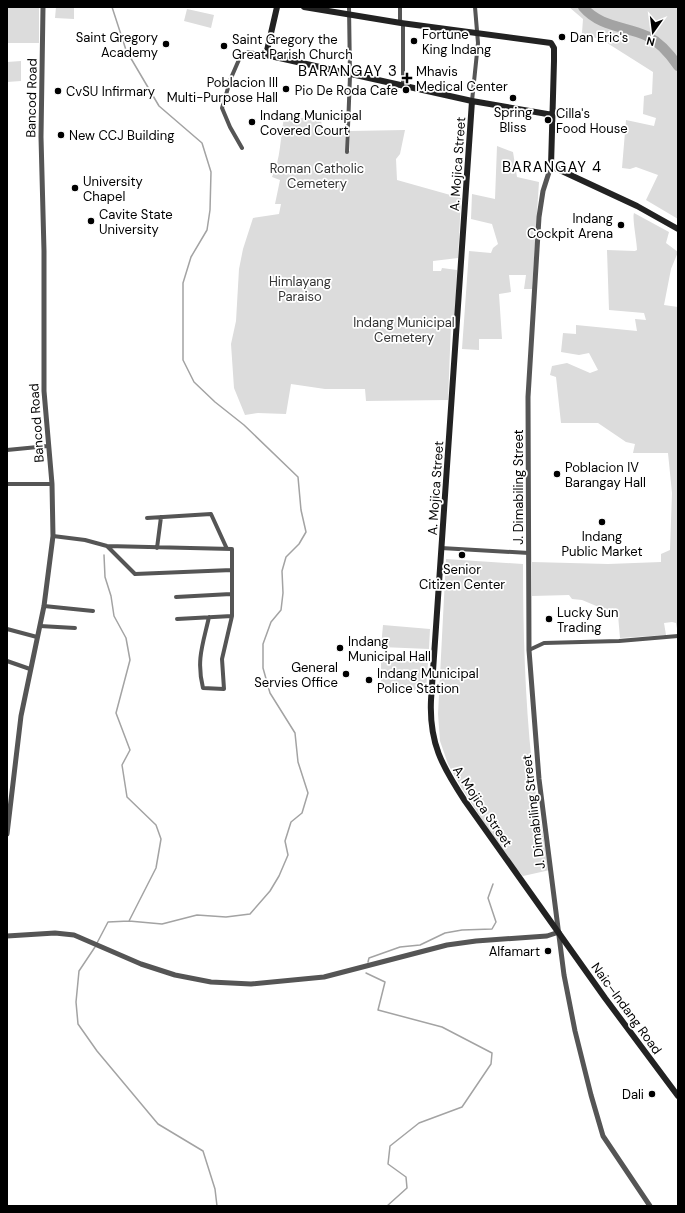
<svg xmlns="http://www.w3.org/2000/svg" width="685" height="1213" viewBox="0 0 685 1213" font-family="'DM Sans',sans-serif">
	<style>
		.green { fill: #dcdcdc }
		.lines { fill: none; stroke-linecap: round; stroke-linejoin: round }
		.stream { stroke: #a3a3a3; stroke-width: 1.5 }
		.river { stroke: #a3a3a3; stroke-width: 10 }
		.minor { stroke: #555; stroke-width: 4 }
		.tertiary { stroke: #555; stroke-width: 5 }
		.secondary { stroke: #222; stroke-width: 6 }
		.poi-dot { fill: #000; stroke: #fff; stroke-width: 1.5 }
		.labels { text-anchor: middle; stroke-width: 3.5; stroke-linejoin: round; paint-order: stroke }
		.poi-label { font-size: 13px; fill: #000; stroke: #fff; text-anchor: start }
		.street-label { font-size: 13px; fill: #000; stroke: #fff }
		.park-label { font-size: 13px; fill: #333; stroke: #fff }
		.quarter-label { font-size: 15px; letter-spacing: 1px; fill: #000; stroke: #fff }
	</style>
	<rect width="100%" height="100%" fill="#fff"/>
	<path class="green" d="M7,7H39V43H7Z
		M56,7H74V19L55,18Z
		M569,7H678V219L646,200L658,175L636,167L630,169L622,168L626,120L654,126L656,118L643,114L644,96L652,94L653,72L604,41L582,33L583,19Z
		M187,9L214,15L211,28L184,21Z
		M21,61V81L7,82V62Z
		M284,118H321L322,129H345V152L350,151V131L405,130L400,154L396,159L397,180L461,198L458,258L433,261V271H441L442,268L457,270L455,324L451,325L448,400L366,401L365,389H325L291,384L286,414L258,413L245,415L234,388L231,344L236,321L239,269L243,249L253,218L279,214L281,204H275L280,180L272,177C281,159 280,138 284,118Z
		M497,146L513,152L517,177L539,182L532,289H524L526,275H509L511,292L499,294L502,339H479V350L462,349L469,251L491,253L493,248L498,244L492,224L471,219L472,194L495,199Z
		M634,213L669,232L666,243L678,252L671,269L664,305L678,307V634L676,623L672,622L664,623L666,635L620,638L618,615L582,600L572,599L569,595L532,596V562L608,564L661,562V554L670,550L672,493L668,453H633L635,444L626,442L598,423H561L556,377L550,375L552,366L567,363L590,373L598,370L589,353L579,355L561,352L563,333L576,334V325L637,331L635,319L646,320L644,313L609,310L607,250L635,251L637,250C637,242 632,218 634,213Z
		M446,559L523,564C523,631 525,698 532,765C536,800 543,835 550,870L523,876L508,860L461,787L448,764L440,741L438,714Z
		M383,625L430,629L429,649L381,647Z
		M381,659L428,663L426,691L381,688Z"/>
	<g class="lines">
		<path class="stream" d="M104,555L105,577L111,596L114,616L126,638L130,660L116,713L130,750L122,765L127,797L156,825L161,839L156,868L129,921
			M97,943L108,922L129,921L162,924L197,915L226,917L250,914L270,891L279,876L288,855L285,841L291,822L302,813L308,793L298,762L295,733L270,693L263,668V644L271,622L281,610L283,593L282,571L286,557L299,544L306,532L301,510L298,477L244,425L215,402L194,382L183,360V283L191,257L207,230L210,210L211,172L202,143L159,106L126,50L112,7
			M95,947L79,971L76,1002L78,1024L97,1051L158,1124L203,1151L215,1189L217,1206
			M368,962L369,958L400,947L420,945L445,933L462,930L492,929L496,922L488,898L493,884
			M366,973L385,982L378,1010L442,1027L492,1053L491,1064L462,1107L419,1123L390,1146L388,1164L406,1177L407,1188L387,1206"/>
		<path class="river" d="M583,7C600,27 624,26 647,36C659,42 670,54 678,66"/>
		<path class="minor" d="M400,7V20L403,25V84
			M472,101L478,43L475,7
			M242,148L230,127L222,108L231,78L241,55L248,52L266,55
			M347,152L350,76L349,7
			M7,450L48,446
			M7,484H52
			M147,518L211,514L227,549
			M53,536L85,540L107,546L232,549V616L222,659L224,689L203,688C196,660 203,644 209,617
			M107,546L135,574L232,570
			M157,548L161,517
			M441,548L529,553
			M176,597L231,594
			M44,606L93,611
			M177,619L232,616
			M40,626L75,628
			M7,629L37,637
			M529,650L544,643L619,641L678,636
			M7,661L30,669"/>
		<path class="tertiary" d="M551,166L543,191L539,217L528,397L529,650L539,779L564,975L575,1031L591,1095L603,1136L650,1206
			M7,834L21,716L44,606L53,536L52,484L44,391V251L41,137L43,7
			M7,936L55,933L74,935L141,964L175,975L211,982L251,984L324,977L447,945L476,941L547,936L559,932"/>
		<path class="secondary" d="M277,7L266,55L472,101L553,115
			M304,7L401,23L551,43L554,48V61L551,166L637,206L678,229
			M472,101L431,700C429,743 442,766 465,801L605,998L678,1096"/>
	</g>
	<g class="poi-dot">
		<circle cx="562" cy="37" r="4"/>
		<circle cx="414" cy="41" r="4"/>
		<circle cx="166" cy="44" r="4"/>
		<circle cx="224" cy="46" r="4"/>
		<path d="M405 72h4v4h4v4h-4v4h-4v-4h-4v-4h4z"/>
		<circle cx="286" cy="89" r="4"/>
		<circle cx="406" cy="90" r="4"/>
		<circle cx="58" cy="91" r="4"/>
		<circle cx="513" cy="98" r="4"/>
		<circle cx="548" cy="120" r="4"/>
		<circle cx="252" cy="122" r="4"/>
		<circle cx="61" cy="135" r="4"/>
		<circle cx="75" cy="188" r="4"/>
		<circle cx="91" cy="221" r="4"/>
		<circle cx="621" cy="225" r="4"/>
		<circle cx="557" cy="474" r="4"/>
		<circle cx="602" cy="522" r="4"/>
		<circle cx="462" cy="555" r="4"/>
		<circle cx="549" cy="619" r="4"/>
		<circle cx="340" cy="648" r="4"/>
		<circle cx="346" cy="674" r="4"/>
		<circle cx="369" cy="680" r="4"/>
		<circle cx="548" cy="951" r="4"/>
		<circle cx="652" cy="1094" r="4"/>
	</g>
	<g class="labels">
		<g class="poi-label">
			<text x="422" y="39">Fortune<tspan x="422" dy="15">King Indang</tspan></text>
			<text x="158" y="42" text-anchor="end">Saint Gregory<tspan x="158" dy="15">Academy</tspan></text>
			<text x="570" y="42">Dan Eric's</text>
			<text x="232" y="44">Saint Gregory the<tspan x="232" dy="15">Great Parish Church</tspan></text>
			<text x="416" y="76">Mhavis<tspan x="416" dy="15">Medical Center</tspan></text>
			<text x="278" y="87" text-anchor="end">Poblacion III<tspan x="278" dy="15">Multi-Purpose Hall</tspan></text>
			<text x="398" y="95" text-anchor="end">Pio De Roda Cafe</text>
			<text x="66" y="96">CvSU Infirmary</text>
			<text x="513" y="117" text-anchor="middle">Spring<tspan x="513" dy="15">Bliss</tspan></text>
			<text x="556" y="118">Cilla's<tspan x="556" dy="15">Food House</tspan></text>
			<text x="260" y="120">Indang Municipal<tspan x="260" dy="15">Covered Court</tspan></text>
			<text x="69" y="140">New CCJ Building</text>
			<text x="83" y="186">University<tspan x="83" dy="15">Chapel</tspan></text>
			<text x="99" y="219">Cavite State<tspan x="99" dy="15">University</tspan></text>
			<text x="613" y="223" text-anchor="end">Indang<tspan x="613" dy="15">Cockpit Arena</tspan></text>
			<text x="565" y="472">Poblacion IV<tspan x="565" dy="15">Barangay Hall</tspan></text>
			<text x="602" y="541" text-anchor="middle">Indang<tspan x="602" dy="15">Public Market</tspan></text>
			<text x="462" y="574" text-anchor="middle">Senior<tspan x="462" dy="15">Citizen Center</tspan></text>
			<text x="557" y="617">Lucky Sun<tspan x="557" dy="15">Trading</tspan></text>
			<text x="348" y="646">Indang<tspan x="348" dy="15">Municipal Hall</tspan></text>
			<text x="338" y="672" text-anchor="end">General<tspan x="338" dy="15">Servies Office</tspan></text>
			<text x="377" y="678">Indang Municipal<tspan x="377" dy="15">Police Station</tspan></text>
			<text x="540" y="956" text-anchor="end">Alfamart</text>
			<text x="644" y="1099" text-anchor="end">Dali</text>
		</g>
		<g class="street-label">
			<text transform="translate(31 98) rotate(-89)" y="5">Bancod Road</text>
			<text transform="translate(457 164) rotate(-86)" y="5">A. Mojica Street</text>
			<text transform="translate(36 423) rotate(-94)" y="5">Bancod Road</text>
			<text transform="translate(518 487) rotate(-90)" y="5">J. Dimabiling Street</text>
			<text transform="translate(435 488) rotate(-86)" y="5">A. Mojica Street</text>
			<text transform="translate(483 806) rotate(56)" y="5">A. Mojica Street</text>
			<text transform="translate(533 812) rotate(-97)" y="5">J. Dimabiling Street</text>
			<text transform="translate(627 1008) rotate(54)" y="5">Naic–Indang Road</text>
		</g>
		<g class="park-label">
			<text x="317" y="173">Roman Catholic<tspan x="317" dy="15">Cemetery</tspan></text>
			<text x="300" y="286">Himlayang<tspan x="300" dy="15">Paraiso</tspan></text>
			<text x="404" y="327">Indang Municipal<tspan x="404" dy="15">Cemetery</tspan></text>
		</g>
		<g class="quarter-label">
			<text x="348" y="76">BARANGAY 3</text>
			<text x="552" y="172">BARANGAY 4</text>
		</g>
	</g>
	<rect width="685" height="1213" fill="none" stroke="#000000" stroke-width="16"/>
	<g transform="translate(653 32) rotate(194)" stroke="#ffffff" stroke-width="3" paint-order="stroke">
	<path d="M0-3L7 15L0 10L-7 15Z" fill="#000000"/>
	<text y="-6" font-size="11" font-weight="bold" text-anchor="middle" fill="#000000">N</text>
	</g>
</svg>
